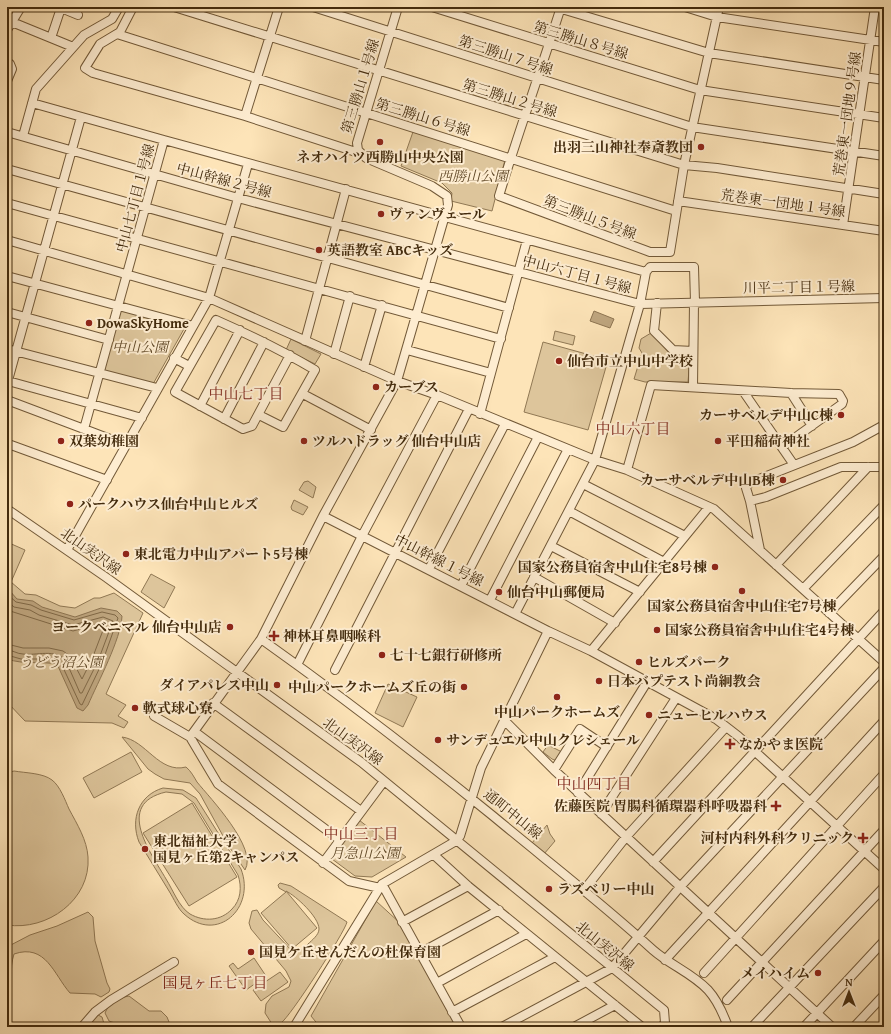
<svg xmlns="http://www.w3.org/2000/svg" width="891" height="1034" viewBox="0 0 891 1034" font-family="'Gentium Book Plus','Noto Serif JP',serif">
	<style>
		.green { fill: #ddc59b; stroke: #907854; fill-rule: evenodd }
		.water { fill: #bea57e; stroke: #8d7451 }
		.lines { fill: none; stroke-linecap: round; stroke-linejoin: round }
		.shore { stroke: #806846; stroke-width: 1 }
		.minor-casing { stroke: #725938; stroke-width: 10 }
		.minor { stroke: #feedd1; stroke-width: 8 }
		.poi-dot { fill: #8f2418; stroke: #feedd1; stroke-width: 1.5 }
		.labels { text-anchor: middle; stroke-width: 4; stroke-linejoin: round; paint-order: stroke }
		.street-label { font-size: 14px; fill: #432b0d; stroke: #feedd1 }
		.poi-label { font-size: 14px; font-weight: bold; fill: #432b0d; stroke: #feedd1; text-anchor: start }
		.park-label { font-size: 14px; font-style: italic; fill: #624a29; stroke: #feedd1 }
		.neighbourhood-label { font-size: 15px; fill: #7a1f14; stroke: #feedd1 }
	</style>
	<rect width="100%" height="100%" fill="#fde4b8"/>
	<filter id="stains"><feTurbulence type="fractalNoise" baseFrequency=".005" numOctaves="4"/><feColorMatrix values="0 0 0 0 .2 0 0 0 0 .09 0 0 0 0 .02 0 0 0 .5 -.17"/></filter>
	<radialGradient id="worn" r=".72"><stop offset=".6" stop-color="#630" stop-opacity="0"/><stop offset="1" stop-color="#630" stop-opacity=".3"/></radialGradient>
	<path class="green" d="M414,129L505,160L492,211L451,201L452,193L442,183L401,166Z
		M121,310L184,329L153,384L104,372L120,311Z
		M555,331L575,336L573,345L553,340Z
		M651,333L671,355H688L690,358L688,382H645L634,379L642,353L639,348L641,339Z
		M291,339L321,354L315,364L286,350Z
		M543,342L608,360L588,430L524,412Z
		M308,481L316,487L313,498L299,490L304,482Z
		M294,500L308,507L303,515L292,510L291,507Z
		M7,542L25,550L11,582L25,594L36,595L60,606L75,608L94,598H100L114,593L143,613L106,694L126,705L118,716L128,722L124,728L112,723L25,721L7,702Z
		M151,574L175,587L164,608L141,592Z
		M388,684L417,697L403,727L375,713Z
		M122,737C146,740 159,774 186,767C191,771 194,777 197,782C210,798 258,848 245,870L228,845L200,794L190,783L164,779L155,774L148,769Z
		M548,745L562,752L557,761L552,759L543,752Z
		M131,752L142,772L94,798L83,778Z
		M14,771C26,773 43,773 52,780C60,786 65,800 69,809C77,824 87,840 88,857C91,900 47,931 7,925V773Z
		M163,788L183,790L196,798L241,869C256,908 217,944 184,914C178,909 174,899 169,891C159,875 149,858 139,842C130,819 139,795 163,788ZM166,792L182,794L194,803L238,875C242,887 241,900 232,909C221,921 204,922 190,914C179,907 173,890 166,879C151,853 114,804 166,792Z
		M192,803L237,877L189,906L143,833Z
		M359,820L406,857L372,877L355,876L332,859Z
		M547,825L550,834L555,841L544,854L532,843Z
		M280,883L291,886L347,922C345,932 290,1017 281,1023C279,1024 276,1024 272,1024L265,1013L266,1004L272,996L289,987L291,981L286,971L251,929L249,923L252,911L257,910L263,920L293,952C300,953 303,949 308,944C312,940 319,935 319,929C319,917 296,896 286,891L317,928L292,949L261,913L286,892L279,888L278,885Z
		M376,901L400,923L456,1027H320L311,1016Z
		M88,912L93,917L95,941L107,983L110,989L109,992L101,997L95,994L70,993C54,975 46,943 14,954C9,969 13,986 10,1002H7V947L30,935L57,926Z
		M254,958L266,976L246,990L229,966L233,963L238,969Z
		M280,972L288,982L261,1001L253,990Z
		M129,996L149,1011H161L167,1017L171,1027H126L109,1021L105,1013C109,1003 118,998 129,996Z
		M98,1015L102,1017L105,1027H85Z"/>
	<path class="water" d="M594,311L614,319L610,328L590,321Z
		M9,590L17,599L33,601L42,607L75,617L101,608L117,611L122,616C121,639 98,682 88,705L83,711L77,708L57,664C39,661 25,665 7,659V591Z"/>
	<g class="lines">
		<path class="shore" d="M7,594L16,602L31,605L41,610L74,620L102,612L115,615L118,618L102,663L82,705L80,704L60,661L48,659H21L7,655
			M7,601L14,607L30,610L39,615L73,625L103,617L113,621L98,661L82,693H80L66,661C56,648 36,656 23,654C17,654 13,650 7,650
			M7,610L73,631L102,623L105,625L92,659L82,679L70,656L63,651L49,648H23L7,644"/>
		<defs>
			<path id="minor" d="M133,7L120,32L100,44L85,68L93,73L245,116L362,154
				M174,7L684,165L719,7
				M313,7L692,127L884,156
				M398,7L357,143L358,150L366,158L432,186L447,196L448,205L397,381L323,516L548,631L591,651L716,719L738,736L884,869
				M432,7L700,90L884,118
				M555,7L709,53L884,80
				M561,7C541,70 518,133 499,196L650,252H670L684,165L717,168L884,194
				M685,7L717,17L884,42
				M7,20L73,47
				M7,30L21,7
				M117,34L676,211
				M51,38L61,8L78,15
				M7,62L10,64L12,69L7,81
				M32,103L164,140
				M245,116L279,7
				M7,132L238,198L640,304L884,298
				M23,136L36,89L84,35L112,19L119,7
				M7,169L509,308
				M678,201L884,231
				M7,203L501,339
				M843,225L875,7
				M7,240L209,298L397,381L437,395L595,460L627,470L714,509L884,662
				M7,276L193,326
				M657,303L654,331L673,350L693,351
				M7,312L109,340
				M305,341L346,189
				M7,349L157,388
				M407,350L491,373
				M334,354L350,296
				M174,358L189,366
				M364,367L382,305
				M8,381L142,418
				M7,384L81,117
				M693,387L694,302
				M743,391L794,465
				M791,393L812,426
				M303,394L371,430
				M7,400L84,429
				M200,406L240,330
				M480,414L527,240
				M259,415L283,427L315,370C283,351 250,335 216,320L175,392L243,429L252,426L290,355
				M224,419L264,342
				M126,445L84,429L164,140L646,272
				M7,447L11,445L107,480
				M627,470L651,385L791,393L839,394L843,401L842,404L782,447
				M583,484L685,536
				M750,501L746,488L749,483L853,442L884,425
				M7,509L107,578L361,762L664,1010L665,1023L661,1027
				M569,511L664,562
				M551,546L640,592
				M67,550L209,298L248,164
				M760,550L750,501L766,497L841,467H884
				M776,565L868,467
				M429,569L505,424
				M534,577L615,623
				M461,586L538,437
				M803,589L884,505
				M490,600L568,449
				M829,613L884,556
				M515,614L595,460L640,304L646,272L650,267H694L695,302
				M261,639C341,696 418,755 493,816C547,861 602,903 653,950C670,965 692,973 708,990C718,1001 723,1013 728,1027
				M591,651L709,507
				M297,665L362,536L437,395
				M335,670L469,409
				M213,703L361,811
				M154,716L190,737L261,639L323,516
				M504,720L554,770L832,1027
				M195,732L340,840
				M190,737L218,784L349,881L380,888
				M554,770L580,729L607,747
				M578,793L647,682
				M601,814L676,698
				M434,855L468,886L642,1027
				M653,862L884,611
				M323,863L384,781
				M382,884L461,1027
				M584,890L626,837L726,727
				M402,922L468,886
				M420,953L499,910
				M665,960L884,721
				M704,973L884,774
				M437,983L526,934
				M727,1000L884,830
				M452,1012L555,957
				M82,1027L95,1012L111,1000L174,962
				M294,1027L382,884L456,841L460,836L481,768L548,631
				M502,1027L612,968L680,887L884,668
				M574,1027L615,1005
				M752,1027L884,887
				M804,1027L884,941
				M854,1027L884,995"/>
		</defs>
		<use href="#minor" class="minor-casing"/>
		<use href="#minor" class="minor"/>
	</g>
	<g class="poi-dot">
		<circle cx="380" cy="142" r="4"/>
		<circle cx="701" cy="147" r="4"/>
		<circle cx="381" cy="214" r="4"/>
		<circle cx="319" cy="250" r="4"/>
		<circle cx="89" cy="323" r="4"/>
		<circle cx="559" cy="361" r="4"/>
		<circle cx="376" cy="387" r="4"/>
		<circle cx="841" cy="415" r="4"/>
		<circle cx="61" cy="441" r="4"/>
		<circle cx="304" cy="441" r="4"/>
		<circle cx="718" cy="441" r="4"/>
		<circle cx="783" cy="480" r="4"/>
		<circle cx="70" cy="504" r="4"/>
		<circle cx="126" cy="554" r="4"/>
		<circle cx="715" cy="567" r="4"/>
		<circle cx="742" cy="591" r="4"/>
		<circle cx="499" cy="592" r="4"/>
		<circle cx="230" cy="627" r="4"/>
		<circle cx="657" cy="630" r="4"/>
		<path d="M272 630h4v4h4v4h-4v4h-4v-4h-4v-4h4z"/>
		<circle cx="382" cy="655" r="4"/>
		<circle cx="639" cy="662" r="4"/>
		<circle cx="599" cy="681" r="4"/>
		<circle cx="277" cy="685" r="4"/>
		<circle cx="464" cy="687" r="4"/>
		<circle cx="557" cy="697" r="4"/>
		<circle cx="135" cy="708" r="4"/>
		<circle cx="649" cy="715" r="4"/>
		<circle cx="438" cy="740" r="4"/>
		<path d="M728 738h4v4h4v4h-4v4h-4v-4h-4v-4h4z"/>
		<path d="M774 800h4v4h4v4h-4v4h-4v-4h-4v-4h4z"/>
		<path d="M861 832h4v4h4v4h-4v4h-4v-4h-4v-4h4z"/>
		<circle cx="145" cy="849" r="4"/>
		<circle cx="549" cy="889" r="4"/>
		<circle cx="251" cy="952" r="4"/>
		<circle cx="818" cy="973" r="4"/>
	</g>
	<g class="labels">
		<g class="street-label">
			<text transform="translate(581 40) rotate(17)" y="5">第三勝山８号線</text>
			<text transform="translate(506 55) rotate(18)" y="5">第三勝山７号線</text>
			<text transform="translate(360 86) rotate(-73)" y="5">第三勝山１号線</text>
			<text transform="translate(510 98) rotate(17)" y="5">第三勝山２号線</text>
			<text transform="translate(847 114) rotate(-82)" y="5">荒巻東一団地９号線</text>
			<text transform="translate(423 117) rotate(17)" y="5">第三勝山６号線</text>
			<text transform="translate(224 180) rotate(15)" y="5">中山幹線２号線</text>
			<text transform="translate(135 198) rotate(-75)" y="5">中山七丁目１号線</text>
			<text transform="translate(783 203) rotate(8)" y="5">荒巻東一団地１号線</text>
			<text transform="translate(590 217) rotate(21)" y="5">第三勝山５号線</text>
			<text transform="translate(577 274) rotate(15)" y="5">中山六丁目１号線</text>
			<text transform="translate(799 287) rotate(-1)" y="5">川平二丁目１号線</text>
			<text transform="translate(91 551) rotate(35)" y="5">北山実沢線</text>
			<text transform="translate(439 560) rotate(27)" y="5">中山幹線１号線</text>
			<text transform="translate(353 741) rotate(36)" y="5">北山実沢線</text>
			<text transform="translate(513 814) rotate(39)" y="5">通町中山線</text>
			<text transform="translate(605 946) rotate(39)" y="5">北山実沢線</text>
		</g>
		<g class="poi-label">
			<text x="693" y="152" text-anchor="end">出羽三山神社奉斎教団</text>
			<text x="380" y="162" text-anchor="middle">ネオハイツ西勝山中央公園</text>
			<text x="389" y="219">ヴァンヴェール</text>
			<text x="327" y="255">英語教室 ABCキッズ</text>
			<text x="97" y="328">DowaSkyHome</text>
			<text x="567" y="366">仙台市立中山中学校</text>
			<text x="384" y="392">カーブス</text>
			<text x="833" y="420" text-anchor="end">カーサベルデ中山C棟</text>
			<text x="69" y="446">双葉幼稚園</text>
			<text x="312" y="446">ツルハドラッグ 仙台中山店</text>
			<text x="726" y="446">平田稲荷神社</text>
			<text x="775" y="485" text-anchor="end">カーサベルデ中山B棟</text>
			<text x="78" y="509">パークハウス仙台中山ヒルズ</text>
			<text x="134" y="559">東北電力中山アパート5号棟</text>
			<text x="707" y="572" text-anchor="end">国家公務員宿舎中山住宅8号棟</text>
			<text x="507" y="597">仙台中山郵便局</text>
			<text x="742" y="611" text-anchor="middle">国家公務員宿舎中山住宅7号棟</text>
			<text x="222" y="632" text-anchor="end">ヨークベニマル 仙台中山店</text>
			<text x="665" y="635">国家公務員宿舎中山住宅4号棟</text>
			<text x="283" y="641">神林耳鼻咽喉科</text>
			<text x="390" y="660">七十七銀行研修所</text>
			<text x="647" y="667">ヒルズパーク</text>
			<text x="607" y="686">日本バプテスト尚絅教会</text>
			<text x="269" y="690" text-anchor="end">ダイアパレス中山</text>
			<text x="456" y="692" text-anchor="end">中山パークホームズ丘の街</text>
			<text x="143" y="713">軟式球心寮</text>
			<text x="557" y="717" text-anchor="middle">中山パークホームズ</text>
			<text x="657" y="720">ニューヒルハウス</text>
			<text x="446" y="745">サンデュエル中山クレシェール</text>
			<text x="739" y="749">なかやま医院</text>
			<text x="767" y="811" text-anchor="end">佐藤医院 胃腸科循環器科呼吸器科</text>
			<text x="854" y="843" text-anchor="end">河村内科外科クリニック</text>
			<text x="153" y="846">東北福祉大学<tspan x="153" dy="16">国見ヶ丘第2キャンパス</tspan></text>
			<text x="557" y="894">ラズベリー中山</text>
			<text x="259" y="957">国見ケ丘せんだんの杜保育園</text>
			<text x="810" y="978" text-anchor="end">メイハイム</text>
		</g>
		<g class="park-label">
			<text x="473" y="181">西勝山公園</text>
			<text x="140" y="352">中山公園</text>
			<text x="61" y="667">うどう沼公園</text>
			<text x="365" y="858">月急山公園</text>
		</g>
		<g class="neighbourhood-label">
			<text x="246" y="399">中山七丁目</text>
			<text x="633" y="434">中山六丁目</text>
			<text x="594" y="789">中山四丁目</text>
			<text x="361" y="839">中山三丁目</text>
			<text x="215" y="988">国見ヶ丘七丁目</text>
		</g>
	</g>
	<rect width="891" height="1034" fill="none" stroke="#fde4b8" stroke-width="24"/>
	<rect x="8" y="8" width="875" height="1018" fill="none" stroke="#432b0d" stroke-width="2"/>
	<rect x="12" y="12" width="867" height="1010" fill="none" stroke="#432b0d"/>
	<g transform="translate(849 992)" stroke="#feedd1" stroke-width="3" paint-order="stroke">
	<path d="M0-3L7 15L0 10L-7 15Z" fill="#432b0d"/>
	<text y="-6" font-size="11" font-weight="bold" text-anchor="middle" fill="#432b0d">N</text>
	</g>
	<rect width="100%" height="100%" filter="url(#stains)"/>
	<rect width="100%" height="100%" fill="url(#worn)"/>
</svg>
